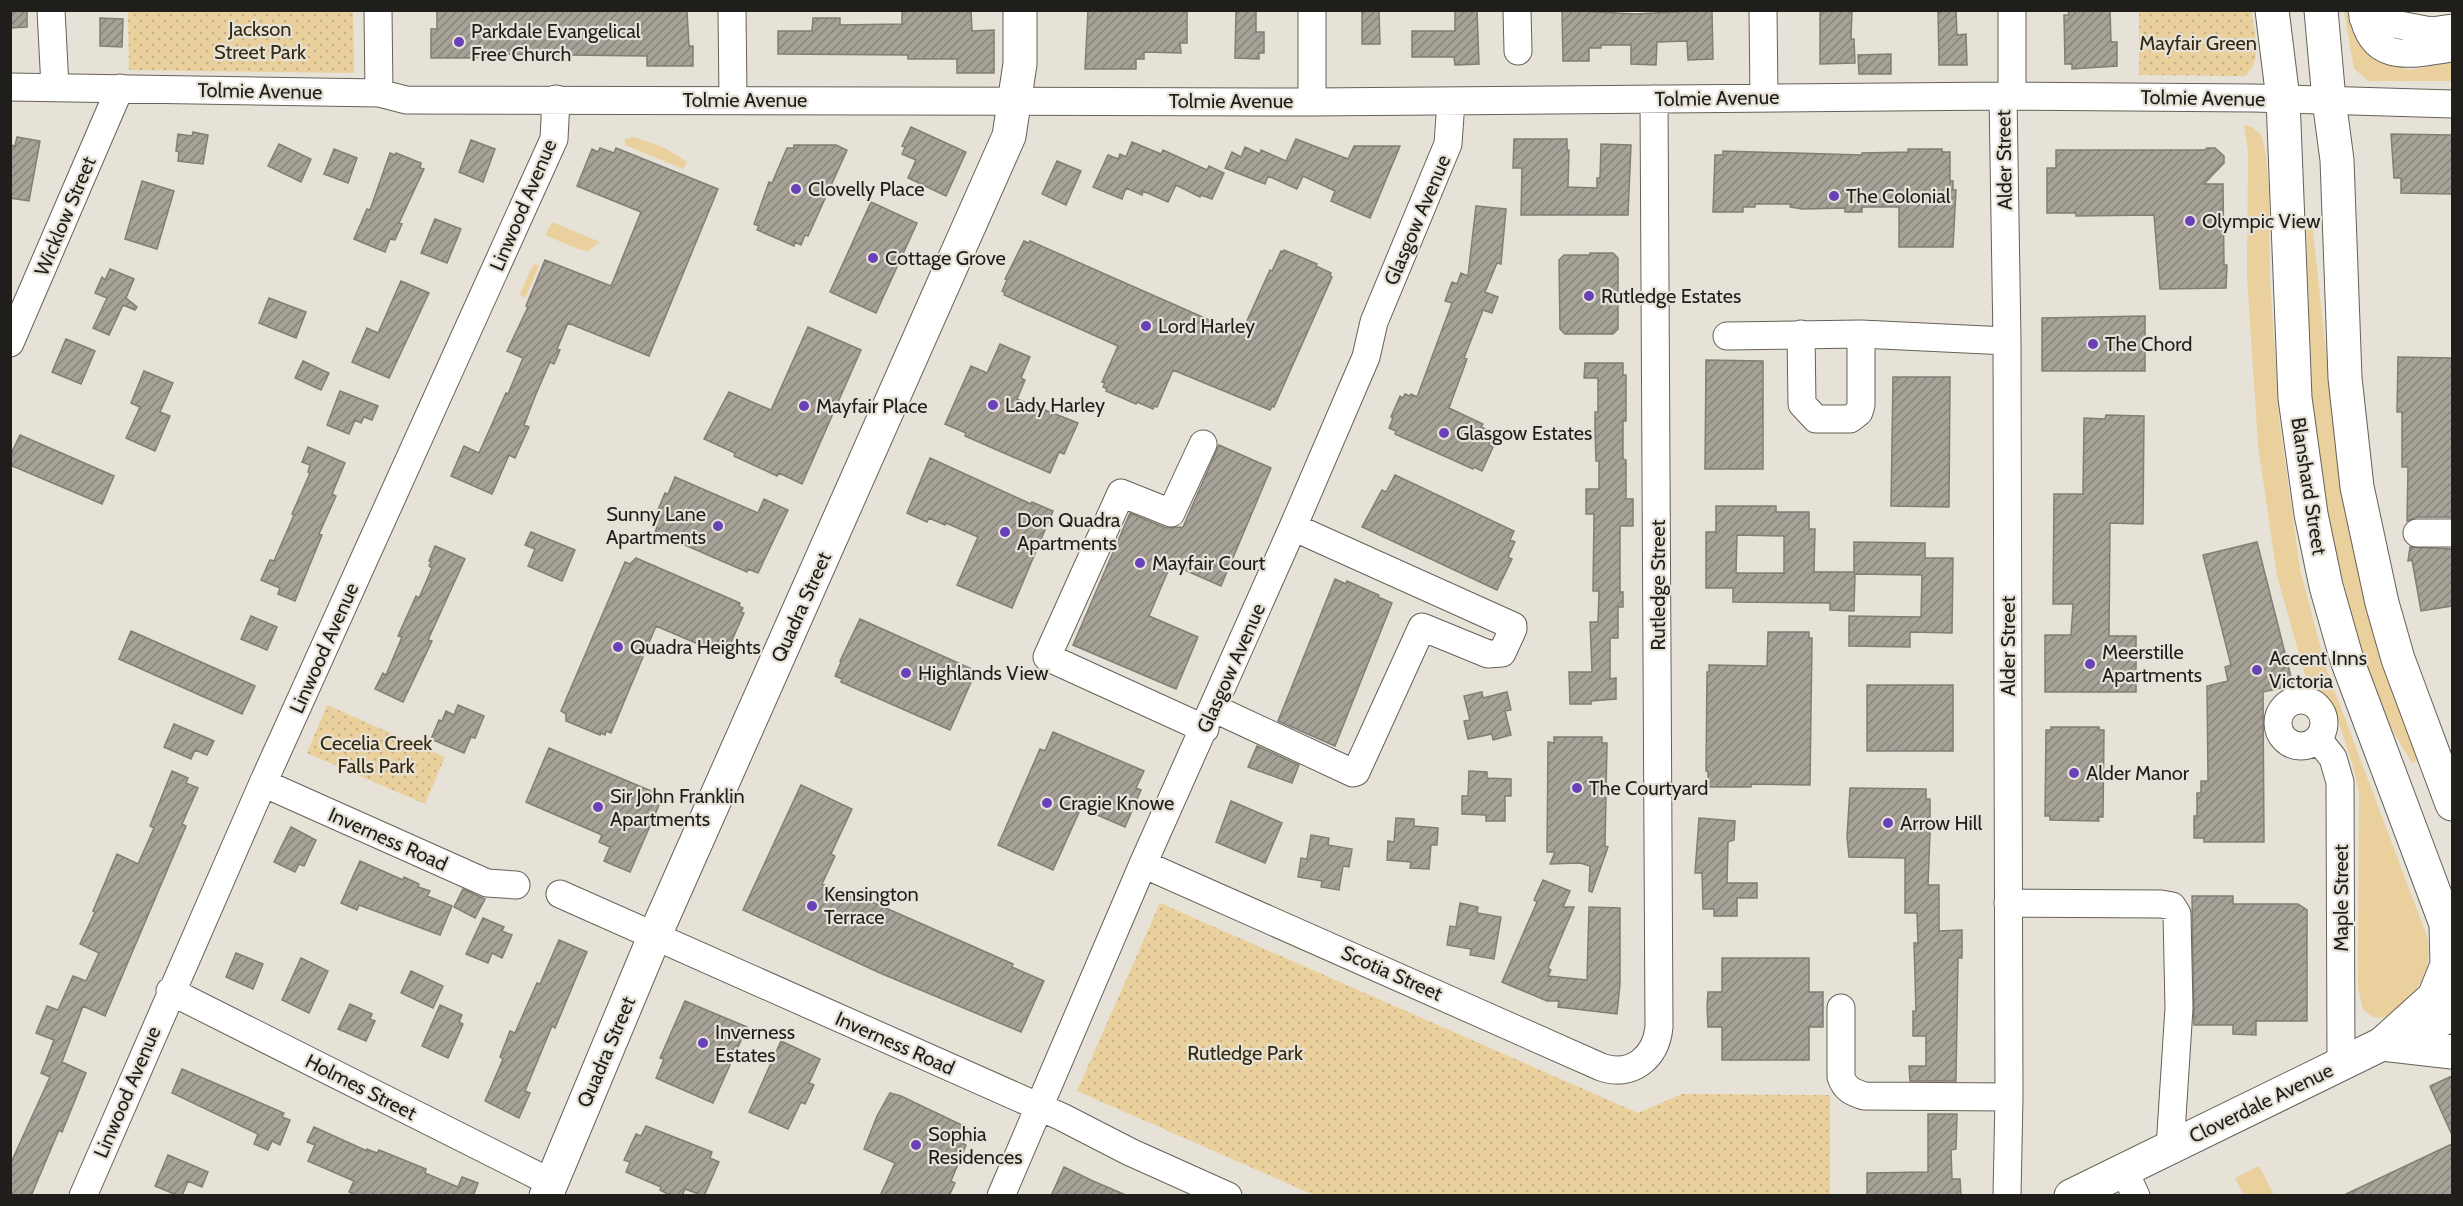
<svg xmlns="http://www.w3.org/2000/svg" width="2463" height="1206" viewBox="0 0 2463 1206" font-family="Cabin,sans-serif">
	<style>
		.green { fill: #ead09c }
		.park { fill: url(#park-dots) }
		.building { fill: url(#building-hatch); stroke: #827e74; stroke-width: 1.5; fill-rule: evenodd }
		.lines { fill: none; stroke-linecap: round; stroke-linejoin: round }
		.minor-casing { stroke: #666158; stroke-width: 29 }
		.major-casing { stroke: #666158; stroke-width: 35 }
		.highway-casing { stroke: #666158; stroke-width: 35 }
		.minor { stroke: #fff; stroke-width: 27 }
		.major { stroke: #fff; stroke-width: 33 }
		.highway { stroke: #fff; stroke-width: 33 }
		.poi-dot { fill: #6940b8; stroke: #e7e2d7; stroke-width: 2 }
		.labels { text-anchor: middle; stroke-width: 4.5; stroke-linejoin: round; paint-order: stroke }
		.park-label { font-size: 20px; fill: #34280f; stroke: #e7e2d7 }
		.poi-label { font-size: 20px; fill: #201e1a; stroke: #e7e2d7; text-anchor: start }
		.street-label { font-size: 20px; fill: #201e1a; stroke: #e7e2d7 }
	</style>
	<defs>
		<pattern id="park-dots" width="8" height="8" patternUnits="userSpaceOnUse" patternTransform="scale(1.5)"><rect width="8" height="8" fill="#ead09c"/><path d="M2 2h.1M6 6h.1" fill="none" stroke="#c8b286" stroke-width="1.8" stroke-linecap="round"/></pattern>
		<pattern id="building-hatch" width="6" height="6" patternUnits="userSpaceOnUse" patternTransform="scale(1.5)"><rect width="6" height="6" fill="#a7a298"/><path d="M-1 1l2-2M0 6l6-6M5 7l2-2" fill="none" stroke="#88837b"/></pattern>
	</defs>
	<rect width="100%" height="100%" fill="#e7e2d7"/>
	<path class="green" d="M2344,11H2354L2359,38L2378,61L2409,70L2452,62V81H2369L2354,69Z
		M2244,125L2252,127L2262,136L2266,156L2269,190L2270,280L2279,418L2300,569L2326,668L2428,939C2428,949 2430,961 2426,971C2421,987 2394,1024 2374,1017C2370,1016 2366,1012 2363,1009L2358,988L2359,791C2354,769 2338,709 2322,694C2319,692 2314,690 2309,689L2277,576L2258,445L2247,277L2248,151Z
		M634,137L665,148L687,162L683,169L625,145V139Z
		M552,222L600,242L588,251L578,249L545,235Z
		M2306,222L2312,223L2332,406L2420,760L2412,763L2385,718L2367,674L2337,558L2323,485L2312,404Z
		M535,264L539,266L525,298L520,294L532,267Z
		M2259,1166L2274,1195H2244L2235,1178Z"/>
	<path class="park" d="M128,11H353L354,73L129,70Z
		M2139,11H2251C2254,32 2264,60 2245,76L2139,75Z
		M327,705L445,757L425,804L307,753Z
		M1160,903L1638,1113L1682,1094L1830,1095V1195H1314L1077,1091Z"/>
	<path class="building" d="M10,10H27V27L10,28Z
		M437,10L687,11L689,46H693V66H647V56L488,54L477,55V58H431V29H437Z
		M902,10H971L972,31L994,30V73H957V59H908V55L778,54V31H812L813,18H840V25L902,24Z
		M1088,10H1187V43H1180L1181,53L1144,52V59H1136V69H1085Z
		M1236,10H1256V32H1264V53H1259V59L1235,58Z
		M1362,10H1379L1380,44H1362Z
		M1455,10H1477L1479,64L1455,65L1454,57H1412V31H1455Z
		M1562,10L1635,14L1712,10L1713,59L1688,60L1687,41L1657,42L1656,65L1631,64V45H1601V48H1589V61H1563Z
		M1820,10H1852L1851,39H1854L1855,63L1820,64Z
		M1938,10H1956L1957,35L1966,34L1967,65H1939Z
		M2068,10H2110L2111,42H2117V66L2072,69V64H2065L2064,15H2069Z
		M100,18L123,19L122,47L100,46Z
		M1891,54V74H1859L1858,55Z
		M911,127L966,152L946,196L908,178L916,160L902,154L905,147L902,146Z
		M193,132L208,135L203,164L178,161L179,152L176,151L178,134L192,136Z
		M2391,134L2452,135V194L2401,193V178H2394Z
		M17,137L40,141L29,201L10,198V145L15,146Z
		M1296,139L1348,159L1354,146H1400L1370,218L1331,201L1335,191L1303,176L1297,189L1268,176L1265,184L1225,168L1232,152L1241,157L1245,147L1260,154L1261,150L1286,161Z
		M1514,139H1567V150H1569L1568,187L1597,188V178H1600L1601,144L1631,145L1628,215H1521L1522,168H1513Z
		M471,140L495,149L483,182L459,172Z
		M1132,142L1161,154L1163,150L1207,170L1209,166L1224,173L1212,199L1201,195L1200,197L1176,185L1168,202L1143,191L1142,195L1126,188L1122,199L1093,187L1108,155L1118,159L1120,154L1126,157Z
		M279,144L311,159L301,182L268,166Z
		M794,145H836L847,150L808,236L805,235L801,245L795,242L794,246L757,230L759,226L754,224L769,182L772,183L787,148H794Z
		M600,148L614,153L616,148L718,189L649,356L568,323L557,349L560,350L554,364L550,362L536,394L524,425L529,427L515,458L509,455L492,494L451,476L464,446L479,453L506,393L508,394L523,358L507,351L528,307L526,306L545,260L611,286L641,212L577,186L592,149L598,152Z
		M2207,148H2215L2224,156V163L2204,184H2223L2224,265H2227L2226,288L2160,289L2154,215L2076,216V213H2047V168H2056V150H2205Z
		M334,149L357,158L348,183L324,174Z
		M1908,149H1942V152H1950V181H1953V190H1956L1953,247H1899V207H1862V212H1845V208L1802,209L1790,207L1791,204H1755V207H1743V212H1713L1715,155H1723V151L1862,155V153L1908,152Z
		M390,153L395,155L396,153L421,163L420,168L424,169L399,223L402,224L395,240L390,239L385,252L354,239L367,209L370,210Z
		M1057,161L1081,171L1066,205L1042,194Z
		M142,181L174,191L157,249L125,239Z
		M871,202L917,223L876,313L830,292Z
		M1476,206L1506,209L1501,264L1497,263L1485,292L1498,297L1492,313L1483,310L1464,358L1467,359L1449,408L1483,424L1481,427L1493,432L1491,435L1493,436L1489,445L1493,447L1482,471L1474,467L1473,469L1395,434L1396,431L1389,428L1393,418L1391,417L1400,396L1403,398L1405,394L1410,396L1411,394L1417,397L1452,303L1445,301L1452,282L1457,284L1461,273L1468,276Z
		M435,219L461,229L447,263L421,253Z
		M1024,241L1029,243L1030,241L1241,334L1270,270L1272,271L1281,251L1283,252L1284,250L1317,264L1316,266L1331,273L1330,276L1332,277L1274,407L1272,406L1270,410L1173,370L1157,407L1154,406L1153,409L1137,402L1136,404L1127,400L1106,391L1107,389L1103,387L1105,383L1102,382L1118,346L1004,295L1005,293L1002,291L1007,280L1005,279Z
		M1590,253H1613L1618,258V329L1613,334H1565L1560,329L1559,260L1564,255H1590Z
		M110,269L134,279L126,298L137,307L135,310L123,305L109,335L93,328L107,298L95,293L102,277L105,280Z
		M401,281L429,293L389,378L352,362L367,328L378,333Z
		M269,298L306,312L296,338L259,323Z
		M2145,316V371H2042V318Z
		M808,327L861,350L802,484L779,473L777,476L734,456L735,453L704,439L729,392L771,410Z
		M66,339L95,351L81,384L52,372Z
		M1000,344L1030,357L1021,378L1025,380L1017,399L1078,423L1064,454L1059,452L1050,473L965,436L966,433L945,424L971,366L987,373Z
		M2398,357L2452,358V517H2417L2407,521L2408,467H2402V412H2397Z
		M1706,360L1763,361V469H1705Z
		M303,361L329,373L321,390L295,378Z
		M1585,363H1623V375H1626V421H1623V459L1626,460V499H1633V526H1620V592H1623V607H1618V638H1610V679L1616,678V699L1591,701V704H1570L1569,672H1592L1590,622H1598L1599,591H1593L1594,514H1586V489H1599V461H1596L1595,429V412H1598V378H1584Z
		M144,371L173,383L160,412L170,416L155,451L126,438L140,407L131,403Z
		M1893,377H1950L1949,507L1891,506Z
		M340,391L378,406L372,420L364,417L361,423L355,420L349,434L327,425Z
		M2106,415L2144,416L2143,524L2110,523L2109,636H2136V692H2045V635H2071L2073,604H2053L2054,494H2083L2084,418L2105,419Z
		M20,435L114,476L102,504L10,465V456Z
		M1219,445L1271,468L1221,586L1171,564L1149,616L1198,637L1176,689L1073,645L1130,513L1166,528L1183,527Z
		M308,447L345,463L332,494L336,496L319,534L322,535L295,601L278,594L280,588L261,580L270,560L274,561L294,515L292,514L310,473L308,472L310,465L302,462Z
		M930,458L1031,504L1032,502L1053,511L1012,608L957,585L978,537L946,523L945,525L929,518L927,522L907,513Z
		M1395,475L1514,531L1510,540L1515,542L1508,557L1512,559L1497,590L1362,527L1382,490L1386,492Z
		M675,477L758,513L764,499L788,510L758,573L748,569L747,572L655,532L657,527L652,524L665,493L668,494Z
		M1716,506H1776V512H1809V529H1815L1814,572H1854V542L1925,543V558H1953L1952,633L1910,632V647L1849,646V616L1921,617L1922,575L1855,574L1854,611L1830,610V603L1733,602V588H1706V532H1716ZM1737,535L1784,536V573H1736Z
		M531,532L575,550L562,581L528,566L535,549L525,545Z
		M2257,542L2293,685L2263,692L2264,842H2204V838H2194V816H2197V793H2201V781H2208L2207,686L2228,681L2225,667L2231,665L2203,555Z
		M435,546L465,559L428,640L432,641L403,702L375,689L383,673L386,675L402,637L398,636L416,596L419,598L432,568L429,566L431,562L429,561Z
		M2410,547L2452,549V606L2421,611L2412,560L2408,561Z
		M636,558L740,603L739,606L743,608L741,612L744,613L729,647H721L719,653L656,626L611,733L606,731L605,735L601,733L600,735L566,721V714L561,711L625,562L630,564Z
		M1335,579L1346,584L1347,581L1379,595L1378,597L1392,603L1335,746L1278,721Z
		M251,616L277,627L267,650L241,639Z
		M860,619L976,671L950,730L841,682L842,679L835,676L841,662L840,661Z
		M131,631L255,686L242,714L119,659Z
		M1768,632H1809V638H1812L1810,785L1751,784V787H1708V771H1706L1707,672H1709V665L1767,666Z
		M1867,685H1953V751H1867Z
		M1482,692L1483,698L1507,692L1511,710L1505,711L1511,735L1493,740L1492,734L1468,739L1464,721L1470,720L1464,696Z
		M458,705L484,716L475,738L471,737L464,753L431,739L439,720L442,721L446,711L454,715Z
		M174,724L214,741L207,755L195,750L191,759L164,747Z
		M2051,727H2099V730H2104L2103,817H2098L2099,821L2050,820V816H2045L2046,730H2051Z
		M1053,732L1144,771L1136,788L1141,790L1125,827L1081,808L1053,870L998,845L1040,749L1045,751Z
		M1554,737H1602V743H1607L1605,846L1608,847L1592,892L1589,891L1590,866L1580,863L1550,864L1555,852H1547L1548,742L1554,743Z
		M1257,746L1299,765L1292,783L1248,767Z
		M549,748L663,796L630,872L604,861L610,847L599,842L602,835L526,802Z
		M172,771L188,778L186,783L198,788L182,824L186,826L105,1016L83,1006L62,1062L86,1073L62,1132L59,1130L31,1196H10V1165L50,1077L41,1073L54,1040L36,1033L47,1006L58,1010L73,976L86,981L99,953L80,944L95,912L93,911L117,854L138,864L154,828L150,826Z
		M1469,771L1487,772V778L1511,779V796H1505V821H1486V815L1462,814V796H1468Z
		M801,785L852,809L831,854L835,856L822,884L861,901L863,898L1013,964L1012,967L1044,981L1021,1032L880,973L743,910Z
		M1850,788L1926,789V799H1930V833L1928,885H1939V931L1962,930V958H1958L1956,1081H1910L1909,1066H1926V1036H1913V1011H1916L1914,943H1918L1917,913H1905V858L1849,857L1847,837Z
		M1231,801L1282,823L1265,863L1216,842Z
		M1396,818L1414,819V826L1438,828L1437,845H1431L1429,869L1410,868L1411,862L1387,860L1388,841L1394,842Z
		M1699,818L1735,821L1734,840L1728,842L1727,883H1757V898H1737V916H1714V909H1703L1702,873H1695Z
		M291,827L316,840L304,866L299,864L295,872L274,862Z
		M1311,835L1329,838L1328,845L1352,849L1349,867L1343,866L1339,890L1321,887L1322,881L1298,877L1301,858L1307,859Z
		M360,861L403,880L404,877L419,884L418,887L430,891L427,896L452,906L440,935L359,905L357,910L341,903Z
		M1543,880L1570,891L1563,907H1574L1548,968L1551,970L1548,976L1587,980L1589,907L1620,908V984L1617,1014L1558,1007L1559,1001H1547L1502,982L1537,902L1534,900Z
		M463,889L485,899L475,918L454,907Z
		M2192,896H2233V904H2298L2307,910V1021H2256V1035L2233,1034V1025H2194Z
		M1460,903L1478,907L1477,913L1501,917L1494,959L1470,955L1471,949L1447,945L1450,926L1456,927Z
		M483,918L504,927L502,931L512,935L502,958L492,953L488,963L466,954Z
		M559,940L587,952L555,1028L552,1026L525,1091L530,1093L519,1118L485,1101L503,1059L500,1057L510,1031L515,1033L537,983L540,984Z
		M236,953L263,964L253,989L226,977Z
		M301,958L328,971L309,1013L282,1000Z
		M1722,958H1809V992H1823V1027H1809V1060H1722V1027H1708L1707,1006L1708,992H1722Z
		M411,971L443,986L433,1008L401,993Z
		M685,1001L747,1027L713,1103L656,1078L664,1059L660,1058Z
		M350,1004L372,1014L370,1019L375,1021L366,1041L338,1029Z
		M440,1005L462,1015L459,1022L463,1024L448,1058L422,1046Z
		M781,1041L820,1059L809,1083L814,1085L805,1104L801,1102L788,1129L749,1112Z
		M182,1069L284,1113L282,1117L290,1120L280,1145L272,1141L268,1150L254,1144L258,1134L172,1093Z
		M2452,1076V1135L2430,1086Z
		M890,1093L901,1096L966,1127L969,1134L964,1144L966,1145L951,1181L955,1183L949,1196H880L895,1163L864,1149L877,1116Z
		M1928,1114H1957L1956,1149L1951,1150L1952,1179H1960L1961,1196H1867V1173L1928,1172Z
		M646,1126L712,1152L710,1158L719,1162L704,1196L685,1189L682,1196H672L660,1190L661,1187L626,1172L630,1162L624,1160L636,1134L641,1136Z
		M314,1127L367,1151V1149L377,1153L379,1150L426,1169L425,1173L458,1187L462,1177L478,1183L474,1194L477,1196H357L349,1192L354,1181L308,1161L315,1145L307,1142Z
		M2452,1144V1196H2342Z
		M168,1155L208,1172L202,1187L188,1181L182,1196H179L155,1186Z
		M1064,1167L1093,1181L1128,1196H1051Z"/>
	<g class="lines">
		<defs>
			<path id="minor" d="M51,10L55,87
				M378,10L379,93
				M732,10L733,99
				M1517,10L1518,51
				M1763,10L1764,98
				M2012,10V96
				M2362,10C2371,66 2411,54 2452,48
				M2363,18L2431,31L2452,28
				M10,87L379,93L406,100L1312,102L2003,96L2253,98L2452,104
				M2003,96L2007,341L2009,1097L2007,1196
				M1312,102V10
				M1801,334L1802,404L1816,419H1850L1859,412L1861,405V334
				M1727,336L1861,334L2007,341
				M10,343L120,88
				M1203,444L1171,513L1121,493L1047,657L1205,729
				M2417,533H2452
				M2278 723a23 23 0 1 1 46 0a23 23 0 1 1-46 0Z
				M1213,708L1353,773L1356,772L1422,627L1488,654L1502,653L1513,629V626L1293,527
				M2318,739L2333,758L2340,782L2341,1064
				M263,783L487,883L516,885
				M1143,864L1601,1067C1631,1078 1656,1058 1659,1027L1654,99
				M560,894L1062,1117L1130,1152L1228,1196
				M2008,903L2161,904L2172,906L2177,914L2179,1008L2170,1148
				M170,991L552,1183
				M1841,1008V1077C1845,1089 1852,1092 1864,1096L2009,1097
				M2124,1170L2136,1196
				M83,1196L263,783L554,139L556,99
				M1001,1196L1143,864L1293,527L1366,357L1374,322L1448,144L1451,101"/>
			<path id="major" d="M2272,10L2283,99
				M2321,10L2329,100
				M546,1196L655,935L1009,136L1020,64V10
				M2071,1196L2382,1044L2452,1015"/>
			<path id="highway" d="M2283,99L2295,398L2311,514L2326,586L2347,660L2452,940
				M2329,100L2337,160L2345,378L2357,487L2382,603L2398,659L2452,804
				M2382,1044L2434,997L2447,965L2446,924
				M2382,1044L2452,1052"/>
		</defs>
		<use href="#minor" class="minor-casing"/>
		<use href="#major" class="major-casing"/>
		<use href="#highway" class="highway-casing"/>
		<use href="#minor" class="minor"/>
		<use href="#major" class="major"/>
		<use href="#highway" class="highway"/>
	</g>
	<g class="poi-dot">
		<circle cx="459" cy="42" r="6"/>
		<circle cx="796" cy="189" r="6"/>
		<circle cx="1834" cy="196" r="6"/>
		<circle cx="2190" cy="221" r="6"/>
		<circle cx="873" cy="258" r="6"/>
		<circle cx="1589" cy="296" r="6"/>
		<circle cx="1146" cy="326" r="6"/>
		<circle cx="2093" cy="344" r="6"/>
		<circle cx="993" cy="405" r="6"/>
		<circle cx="804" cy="406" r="6"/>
		<circle cx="1444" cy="433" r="6"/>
		<circle cx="718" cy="526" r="6"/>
		<circle cx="1005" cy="532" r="6"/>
		<circle cx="1140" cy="563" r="6"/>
		<circle cx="618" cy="647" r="6"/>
		<circle cx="2090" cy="664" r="6"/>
		<circle cx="2257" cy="670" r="6"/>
		<circle cx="906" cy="673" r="6"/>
		<circle cx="2074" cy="773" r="6"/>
		<circle cx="1577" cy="788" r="6"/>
		<circle cx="1047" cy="803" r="6"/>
		<circle cx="598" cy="807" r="6"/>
		<circle cx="1888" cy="823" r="6"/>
		<circle cx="812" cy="906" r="6"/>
		<circle cx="703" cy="1043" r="6"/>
		<circle cx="916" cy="1145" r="6"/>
	</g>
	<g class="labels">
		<g class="park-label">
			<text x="260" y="36">Jackson<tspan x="260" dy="23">Street Park</tspan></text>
			<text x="2198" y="50">Mayfair Green</text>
			<text x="376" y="750">Cecelia Creek<tspan x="376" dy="23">Falls Park</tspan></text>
			<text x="1245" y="1060">Rutledge Park</text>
		</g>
		<g class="poi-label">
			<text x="471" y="38">Parkdale Evangelical<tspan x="471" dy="23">Free Church</tspan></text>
			<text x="808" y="196">Clovelly Place</text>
			<text x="1846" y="203">The Colonial</text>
			<text x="2202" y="228">Olympic View</text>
			<text x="885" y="265">Cottage Grove</text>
			<text x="1601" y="303">Rutledge Estates</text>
			<text x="1158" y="333">Lord Harley</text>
			<text x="2105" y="351">The Chord</text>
			<text x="1005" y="412">Lady Harley</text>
			<text x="816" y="413">Mayfair Place</text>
			<text x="1456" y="440">Glasgow Estates</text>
			<text x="706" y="521" text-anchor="end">Sunny Lane<tspan x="706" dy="23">Apartments</tspan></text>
			<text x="1017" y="527">Don Quadra<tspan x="1017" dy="23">Apartments</tspan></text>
			<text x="1152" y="570">Mayfair Court</text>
			<text x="630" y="654">Quadra Heights</text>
			<text x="2102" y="659">Meerstille<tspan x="2102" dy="23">Apartments</tspan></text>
			<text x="2269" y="665">Accent Inns<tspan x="2269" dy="23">Victoria</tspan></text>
			<text x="918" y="680">Highlands View</text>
			<text x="2086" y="780">Alder Manor</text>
			<text x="1589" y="795">The Courtyard</text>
			<text x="610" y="803">Sir John Franklin<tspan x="610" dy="23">Apartments</tspan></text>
			<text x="1059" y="810">Cragie Knowe</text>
			<text x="1900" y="830">Arrow Hill</text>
			<text x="824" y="901">Kensington<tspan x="824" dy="23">Terrace</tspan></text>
			<text x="715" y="1039">Inverness<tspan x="715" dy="23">Estates</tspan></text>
			<text x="928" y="1141">Sophia<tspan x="928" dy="23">Residences</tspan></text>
		</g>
		<g class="street-label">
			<text transform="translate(260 91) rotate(1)" y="7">Tolmie Avenue</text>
			<text transform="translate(1717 98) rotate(-1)" y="7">Tolmie Avenue</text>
			<text transform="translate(2203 98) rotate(1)" y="7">Tolmie Avenue</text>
			<text x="745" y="107">Tolmie Avenue</text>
			<text x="1231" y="108">Tolmie Avenue</text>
			<text transform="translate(2004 160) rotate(-91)" y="7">Alder Street</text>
			<text transform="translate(523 205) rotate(-67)" y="7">Linwood Avenue</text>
			<text transform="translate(65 216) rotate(-67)" y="7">Wicklow Street</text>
			<text transform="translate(1417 220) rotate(-67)" y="7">Glasgow Avenue</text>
			<text transform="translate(2309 486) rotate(81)" y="7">Blanshard Street</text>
			<text transform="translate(1658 585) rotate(-90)" y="7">Rutledge Street</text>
			<text transform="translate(801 607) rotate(-66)" y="7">Quadra Street</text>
			<text transform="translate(2008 646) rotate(-90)" y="7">Alder Street</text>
			<text transform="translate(324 648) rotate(-66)" y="7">Linwood Avenue</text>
			<text transform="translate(1231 668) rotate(-66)" y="7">Glasgow Avenue</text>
			<text transform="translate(388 839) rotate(24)" y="7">Inverness Road</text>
			<text transform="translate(2341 898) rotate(-90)" y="7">Maple Street</text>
			<text transform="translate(1392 973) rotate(24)" y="7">Scotia Street</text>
			<text transform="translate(895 1043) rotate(24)" y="7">Inverness Road</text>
			<text transform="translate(606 1052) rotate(-67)" y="7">Quadra Street</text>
			<text transform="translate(361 1087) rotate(27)" y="7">Holmes Street</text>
			<text transform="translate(127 1092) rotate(-67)" y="7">Linwood Avenue</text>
			<text transform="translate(2261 1103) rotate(-26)" y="7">Cloverdale Avenue</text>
		</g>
	</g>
	<rect width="2463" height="1206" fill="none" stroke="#201e1a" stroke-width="24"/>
</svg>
